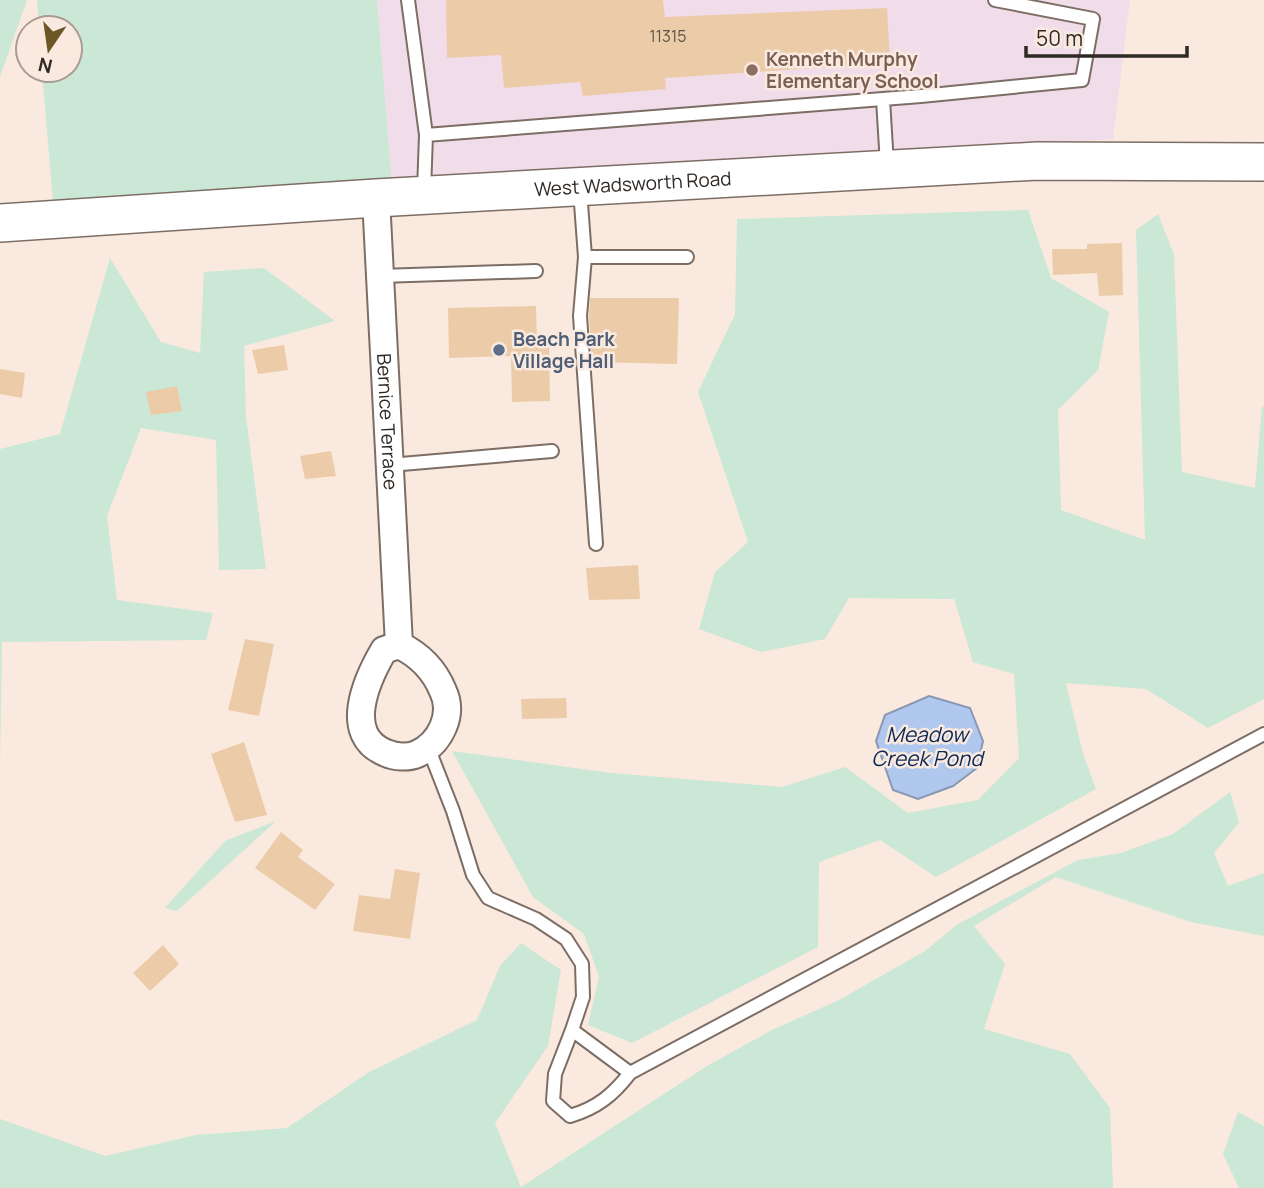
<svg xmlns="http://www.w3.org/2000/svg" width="1264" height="1188" viewBox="0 0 1264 1188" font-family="Manrope,sans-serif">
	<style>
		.education { fill: #f1dcea }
		.green { fill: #cae8d5 }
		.water { fill: #b0c8ee; stroke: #8998b2; stroke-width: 2 }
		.building { fill: #eccca8 }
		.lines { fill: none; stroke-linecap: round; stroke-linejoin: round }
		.service-casing { stroke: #7c6e65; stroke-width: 16 }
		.minor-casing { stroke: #7c6e65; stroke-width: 30 }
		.secondary-casing { stroke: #7c6e65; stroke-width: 40 }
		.service { stroke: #fff; stroke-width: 12 }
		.minor { stroke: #fff; stroke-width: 26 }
		.secondary { stroke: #fff; stroke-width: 37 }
		.education-dot { fill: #8d6e63; stroke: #fae9df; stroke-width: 2.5 }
		.service-dot { fill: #5c6f8a; stroke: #fae9df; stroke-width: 2.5 }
		.labels { text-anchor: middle; stroke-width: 5; stroke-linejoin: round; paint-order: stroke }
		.number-label { font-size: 16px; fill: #5e5246 }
		.education-label { font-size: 19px; font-weight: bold; fill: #785e54; stroke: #fae9df; text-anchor: start }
		.street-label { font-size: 19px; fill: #2f2925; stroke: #fae9df }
		.service-label { font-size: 19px; font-weight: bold; fill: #4e5e75; stroke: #fae9df; text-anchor: start }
		.water-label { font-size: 21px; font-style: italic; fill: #0c2856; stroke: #fae9df }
	</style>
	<rect width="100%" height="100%" fill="#fae9df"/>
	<path class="education" d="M377,0H1130L1113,139L392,185Z"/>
	<path class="green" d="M0,0H27L0,77Z
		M37,0H377L392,185L53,203L42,70H70V28H39Z
		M1028,210L1051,278L1109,312L1098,370L1058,410L1061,510L1145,540L1136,230L1158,214L1174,255L1182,472L1255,488L1262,406L1264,407V699L1208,728L1146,689L1066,683L1083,754L1096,789L936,877L880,840L819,862L818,947L632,1043L588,1025L599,977L584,934L533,897L452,751L611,773L782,787L845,767L908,813L978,800L1019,758L1014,674L973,662L954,599L849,598L825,639L761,652L699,629L715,572L748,542L698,392L735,314L737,219Z
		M110,258L161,342L200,353L204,272L264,268L335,321L244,346L246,417L266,569L219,570L216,440L141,428L107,516L117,600L213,613L206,640L2,642L0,767V449L60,434Z
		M1230,792L1239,823L1214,853L1228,886L1264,873V936L1191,922L1056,877L974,926L1005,964L984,1029L1070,1054L1110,1108L1113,1188H0V1119L105,1156L196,1135L287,1128L369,1072L477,1020L500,966L521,943L561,970L548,1046L495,1123L521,1187L707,1066L772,1030L839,1000L925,951L958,924L1078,860L1121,853L1173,834Z
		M276,821L177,911L165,908L225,841Z
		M1238,1112L1264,1126V1188H1239L1223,1154Z"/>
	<path class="water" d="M929,696L970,708L983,741L977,768L953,786L918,799L893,790L876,741L885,715Z"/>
	<path class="building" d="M446,0H663L665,17L887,8L890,63L665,78L666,89L583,96L580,82L504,88L501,55L447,58Z
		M1122,243L1123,295L1099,296L1097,273L1053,275L1052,249H1087V244Z
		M590,298H679L677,364L592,362L589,316Z
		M536,306L537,343H549L550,401L512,402L511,356L449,358L448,308Z
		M284,345L288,370L258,374L252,350Z
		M0,369L25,373L22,398L0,394Z
		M177,386L182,411L151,415L146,392Z
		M331,451L336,476L305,479L300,456Z
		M638,565L640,599L589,600L586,568Z
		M245,639L274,644L259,716L228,710Z
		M566,698L567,718L522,719L521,699Z
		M244,742L267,815L235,822L211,754Z
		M281,832L303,850L298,857L335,884L315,910L255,868Z
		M395,869L420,873L410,939L353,931L359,895L390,899Z
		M163,945L179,964L150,991L133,973Z"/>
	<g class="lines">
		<defs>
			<path id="service" d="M408,0L426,135L424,191
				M883,99L887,165
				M426,135L921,96L1082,80L1093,19L995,0
				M580,190L585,257L580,316L596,544
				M585,257H687
				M380,276L536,271
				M390,465L552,451
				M428,747L453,811L473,875L488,898L536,919L566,939L582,964L583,997L572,1030L630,1073L1264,734
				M572,1030L555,1074L553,1101L570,1116C597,1108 613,1095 630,1073"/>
			<g id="minor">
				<path id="s1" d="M376,198L399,645"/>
				<path d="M399,645C420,655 434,669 443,691C454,714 441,743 417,754C408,758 395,757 386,753C341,735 367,679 384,650Z"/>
			</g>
			<g id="secondary">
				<path id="s2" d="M0,223L376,198L1037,161L1264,162"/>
			</g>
		</defs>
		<use href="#service" class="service-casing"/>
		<use href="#minor" class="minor-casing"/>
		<use href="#secondary" class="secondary-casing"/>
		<use href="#service" class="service"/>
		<use href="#minor" class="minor"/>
		<use href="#secondary" class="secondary"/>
	</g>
	<circle class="education-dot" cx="752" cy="70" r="7"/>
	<circle class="service-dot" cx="499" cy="350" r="7"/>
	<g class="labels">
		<g class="number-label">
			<text x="668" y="42">11315</text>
		</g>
		<g class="education-label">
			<text x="766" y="66">Kenneth Murphy<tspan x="766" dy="22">Elementary School</tspan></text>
		</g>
		<g class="street-label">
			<text dy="7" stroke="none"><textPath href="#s2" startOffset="634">West Wadsworth Road</textPath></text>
			<text dy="7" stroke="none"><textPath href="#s1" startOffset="224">Bernice Terrace</textPath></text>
		</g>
		<g class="service-label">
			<text x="513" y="346">Beach Park<tspan x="513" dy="22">Village Hall</tspan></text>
		</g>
		<g class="water-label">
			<text x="927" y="742">Meadow<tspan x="927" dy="24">Creek Pond</tspan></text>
		</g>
	</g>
	<g transform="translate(49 49) rotate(193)"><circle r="33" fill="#fae9df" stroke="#a99c95" stroke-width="2"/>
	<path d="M0-5L12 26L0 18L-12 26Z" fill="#6c5626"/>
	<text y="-10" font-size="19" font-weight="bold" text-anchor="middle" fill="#2f2925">N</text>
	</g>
	<path d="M1026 46v10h161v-10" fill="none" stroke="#2f2925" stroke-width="3.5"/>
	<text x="1036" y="46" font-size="21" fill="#2f2925" stroke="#fae9df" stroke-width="5" paint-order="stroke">50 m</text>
</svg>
